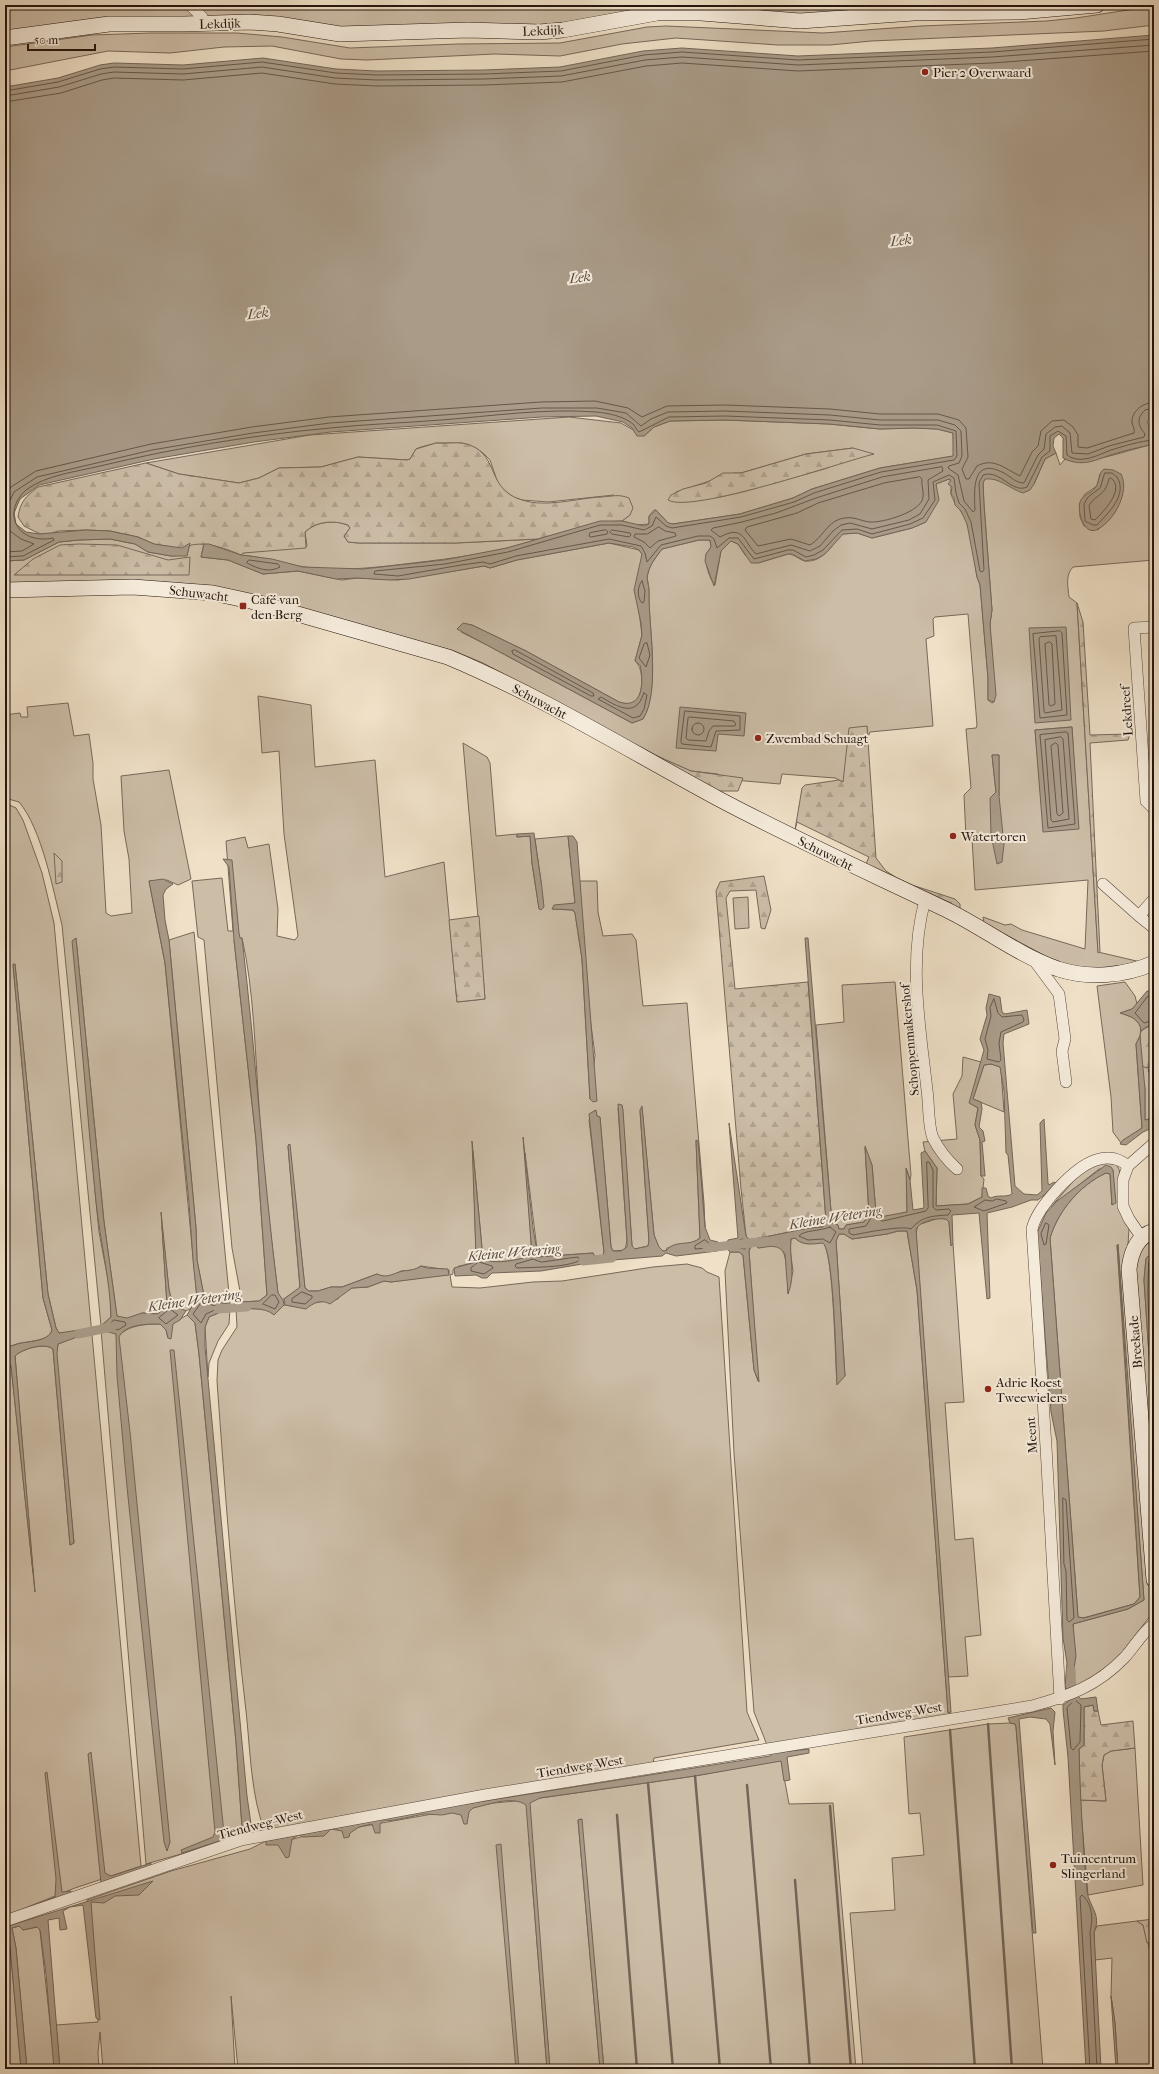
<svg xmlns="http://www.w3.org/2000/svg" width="1159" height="2074" viewBox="0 0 1159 2074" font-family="'IM FELL French Canon',serif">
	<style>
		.grass { fill: #ccbda7; stroke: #77685a; fill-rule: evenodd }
		.forest { fill: url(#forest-firs); stroke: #77685a }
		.park { fill: url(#park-crowns); stroke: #77685a }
		.water { fill: #a99b88; stroke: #736557 }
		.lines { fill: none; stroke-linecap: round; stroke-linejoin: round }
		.shore { stroke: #66584a; stroke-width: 1 }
		.stream { stroke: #736557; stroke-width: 2.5 }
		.canal { stroke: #a99b88; stroke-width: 9 }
		.street-casing { stroke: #55473c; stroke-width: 12 }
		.secondary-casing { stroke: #22140d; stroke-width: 16 }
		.street { stroke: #f5ebdb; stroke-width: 11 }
		.secondary { stroke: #f5ebdb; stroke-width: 15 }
		.poi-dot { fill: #8f2418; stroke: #f5ebdb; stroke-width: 1.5 }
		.labels { text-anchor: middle; stroke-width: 4; stroke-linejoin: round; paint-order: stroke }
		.street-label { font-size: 13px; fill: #22140d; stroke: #f5ebdb }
		.poi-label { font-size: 13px; fill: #22140d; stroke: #f5ebdb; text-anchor: start }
		.water-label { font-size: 14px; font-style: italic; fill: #584a3e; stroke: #f5ebdb }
	</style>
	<defs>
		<pattern id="forest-firs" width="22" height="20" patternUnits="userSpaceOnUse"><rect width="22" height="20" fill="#ccbda7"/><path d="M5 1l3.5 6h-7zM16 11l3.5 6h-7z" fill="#afa28f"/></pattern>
		<pattern id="park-crowns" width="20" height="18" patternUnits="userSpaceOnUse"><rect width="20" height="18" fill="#ccbda7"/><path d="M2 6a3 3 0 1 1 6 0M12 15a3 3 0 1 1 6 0" fill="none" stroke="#afa28f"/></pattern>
	</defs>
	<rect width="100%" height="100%" fill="#efe0c7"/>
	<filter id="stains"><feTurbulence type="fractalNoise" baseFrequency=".005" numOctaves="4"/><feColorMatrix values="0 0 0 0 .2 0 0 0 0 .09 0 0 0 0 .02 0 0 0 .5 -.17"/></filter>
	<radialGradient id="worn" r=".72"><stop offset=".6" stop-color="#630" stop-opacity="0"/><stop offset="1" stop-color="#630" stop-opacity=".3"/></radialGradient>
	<path class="grass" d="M5,5H187L197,15L195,20L5,34Z
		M195,5H704L691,9L554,27L346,30L208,18Z
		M720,5H947L952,6L813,17L714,7Z
		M1154,6V25L1104,31L871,41L830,45H778L676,38L622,44L560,56L495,54L367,60L341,59L272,46L224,47L170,53L108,51L5,71V47L92,35L151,33H237L282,37L350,48L458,44L560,43L647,27L666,26L823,33L921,26L1046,21L1076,18Z
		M569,417L621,423L644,436L654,427L670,421L725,420L829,424L880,429L914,428L937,429L953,433L954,456L880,468L812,489L793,498L740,514L673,524L668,523L656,510H654L649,516V524L636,525L622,521L630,515L614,495L548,502L522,500L513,497L499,486L490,460L483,453L476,448L462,443H436L421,447L416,449L410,459L407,460L358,457L321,467L279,468L259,478L239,483L179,474L146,463L310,435ZM853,448L842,462L824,469L742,492L720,497L676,492L734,473H741L806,454Z
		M1154,444V560L1073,567C1065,575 1068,587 1069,597L1077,603L1098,952L1145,963L1114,971L1064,966L984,923L983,917L1005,925L1011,924L1022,930L1085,949L1088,880L975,890L972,838H966L964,795L971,788L966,729L976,728L977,725L968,614L935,617L933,619L934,636L926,639L933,726L870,732L868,737L867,726L843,782L835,778L782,774L780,784L722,779L718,774L691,771L661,758L483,663L454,651L262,598L5,585V561L24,560L59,542L79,540L110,539L135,544L148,552L171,556L187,555L190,543L204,544L201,557L228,560L263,574L298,571L342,580L357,578L398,580L484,566L490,568L517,560L609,543L639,550L642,554L639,612L642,635L635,661C645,669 644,699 632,704C628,705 623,703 619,702L526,651L472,625L466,624L461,632L485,644L632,723L643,719C661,686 648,628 649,591C649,585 646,579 648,573C650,564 657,556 662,549L699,540H710L711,547C710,549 707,552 706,555C704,561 710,581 715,585L721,551L731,541L738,544L745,555L758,563L788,554C795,554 799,560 805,561C823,563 832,544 843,534L857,533L872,538L912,528L926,522L936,484L949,479C953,483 950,488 951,494C954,505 964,512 967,524C973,540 974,560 977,577L980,585L988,678V700L992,703L994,702L990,624L992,610L984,505L983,483L985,478H994L1002,482L1034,484L1045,459L1056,453L1060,465L1065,459C1081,468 1134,448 1154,444ZM1100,474L1114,514L1098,530L1084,526L1080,517V503L1085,494L1097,486ZM1072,727L1075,781L1044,832L1035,730ZM992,755H999V796L996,792Z
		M337,522L348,525L350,528L344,536L348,542L358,543H456L538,539C497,553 455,558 413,563C380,567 348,571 316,568C291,567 266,557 241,555L242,553L307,546L305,532C315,523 324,522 337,522Z
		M258,696L311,705L315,767L375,760L385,877L444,862L457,1002L485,999L463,743L487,757L490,763L496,836L517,834V837L530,836L532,863L539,908L541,882L535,839L568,836L575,903L553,909L573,910L575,913L582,959L590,1099L595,1055L589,1010L579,881H597L598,912L603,936L632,934L636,940L643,1006L687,1003L704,1203L705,1227L698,1141H696L700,1238C693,1245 677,1245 667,1248L666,1251H663L659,1248L654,1235L642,1108L640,1111L649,1241L648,1246L635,1249L632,1246L622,1105L618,1108L627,1240L625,1250L613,1251L611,1247L600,1117L597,1116L595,1110L589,1120L604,1252L601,1261L604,1262H594L596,1259L593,1253L538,1257L525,1153L532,1255C521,1260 494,1265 483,1259L473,1151L476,1256L473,1263L459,1266L453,1270V1274L450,1275L452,1287L480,1288L533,1282L562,1281L653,1267L687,1264L702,1268L707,1272L719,1277L747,1712L759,1740L654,1758L653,1763L265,1831C251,1799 250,1746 246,1711C233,1601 225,1491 217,1381L218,1360L222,1350L237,1327L236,1308L261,1309L285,1305L306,1308L313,1303L338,1299L341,1294L352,1288L368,1287L384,1281L391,1282L449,1274V1270L421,1266L414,1270L401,1271L392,1276L383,1277L377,1274L342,1287H331L318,1291H309L305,1288L289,1144L288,1146L300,1288L282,1300L278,1293C270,1231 263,1169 259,1106C255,1053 254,989 242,938L234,940L256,1140L267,1295L259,1301L242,1302L232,1248L204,940L198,937L192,881L222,878L228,931H233L226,841L245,837L248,848L269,844L278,909L277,936L295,940L298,936L284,834L279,751L262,753Z
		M68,703L74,736L89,734L93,763V779L101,825L106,913L111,916L132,913L129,859L124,831L121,776L169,770L191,879L178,885L167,880L149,881L165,963L197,1298L193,1308L185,1311L173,1305L169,1290L162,1226L167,1305L158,1314L142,1313L127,1319L117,1317L104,1222L76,938L73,941L94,1180L99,1232L110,1290L111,1317L101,1326L62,925C53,890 42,829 19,802L5,798V715L20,713L21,717H28L27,707Z
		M5,803L16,808L23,820L42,873L54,923L141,1866L75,1888L5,1916V1359H7L11,1366L33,1572L15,1356C22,1349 44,1342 53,1349L70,1545L74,1543L56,1354L58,1344L88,1332L59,1333L56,1328L48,1294L15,964L13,965L43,1298L52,1330C49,1342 27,1341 17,1344C13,1345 9,1347 5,1348Z
		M748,897L749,928L735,929L733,898Z
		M194,932L230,1304L222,1305L219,1301H205L197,1260L196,1228L169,940Z
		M895,982L911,1175L910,1180L907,1170V1212L883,1217L876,1214L872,1165L865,1148L869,1214L864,1222L846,1225L844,1229H839L838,1225L832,1223L816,1025L844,1022L842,985Z
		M1125,982L1135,996L1137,1004L1132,1009L1121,1013L1134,1018L1141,1026L1140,1036L1136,1044L1142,1128L1121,1143L1113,1132L1111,1097L1097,986Z
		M963,1057L981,1062L970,1103L978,1108L975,1125L980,1140L981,1176L984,1179L982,1197L968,1204L936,1206L937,1168L925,1151L923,1142L957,1139L953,1094L962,1076Z
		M991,1064L1000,1067L1001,1070L1004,1112L973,1099L984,1065Z
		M1141,1065L1147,1068L1154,1065L1148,1070L1154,1082V1118L1145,1120V1089Z
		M1100,1163L1116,1164L1119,1169L1129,1228L1128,1245L1149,1563L1154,1611L1116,1660L1080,1686H1071L1073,1624L1128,1609L1144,1600L1117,1245L1140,1597L1134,1604L1083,1618L1078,1617L1050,1238C1058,1211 1080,1185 1106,1173L1110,1174L1112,1205L1113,1170L1099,1169L1051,1207L1081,1172Z
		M939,1218L946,1219L949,1222L951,1246L953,1244L964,1402L945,1403L955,1540L973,1538L981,1635L965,1637L968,1676L948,1677L916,1234L918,1225Z
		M898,1231H907L917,1290L948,1712H951L949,1716L767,1745L754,1712L734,1453L725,1271L730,1252H739L743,1255L754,1370L758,1381L749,1251L752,1245H755L758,1248C764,1247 772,1245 777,1246C789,1249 787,1282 788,1293L793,1271L790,1249L791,1239L795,1238C803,1246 812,1244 823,1242C834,1254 835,1362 837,1384L845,1376L836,1241L839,1234H844L852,1239L887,1234Z
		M1154,1238V1252L1146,1259L1144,1280L1154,1430V1520L1134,1279C1137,1258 1136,1251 1154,1238Z
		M1154,1259V1384C1151,1344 1145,1302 1149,1262Z
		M230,1308L229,1324L218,1341L209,1363L208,1377L205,1327L209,1317Z
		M187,1315L195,1323L199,1354L236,1742L242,1827L233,1839L146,1864L101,1330C108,1330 114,1331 118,1337C127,1325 146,1324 160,1324L166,1330L168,1338L172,1324Z
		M1010,1723L1015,1724L1016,1727L1043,2069H863L850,1913L895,1910L892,1858L924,1855L920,1813L909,1814L904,1737L988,1724Z
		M1135,1748L1143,1885L1088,1895L1080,1800L1106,1801L1102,1765L1104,1755L1111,1751Z
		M781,1760L789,1804L833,1803L856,2069H604L581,1819L578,1820L600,2069H550L531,1840L529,1842L547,2069H238L231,1996L235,2069H103L100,2032L98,2053L99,2069H60L56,2025L98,2022L87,1900L171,1871L250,1849L266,1841H287L334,1827L348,1829L494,1803L526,1800L695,1776Z
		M1137,1921L1143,1925C1158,1968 1154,2023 1154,2069H1118L1115,2023L1111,1996L1112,1958L1095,1960L1094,1932L1097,1926Z
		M19,1926L23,1930L37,1927L40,1930L55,2069H27L16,1948L12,1928Z
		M6,1933L10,1946L21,2069H5Z"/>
	<path class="forest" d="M436,443C447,444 460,441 470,445C500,457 486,489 522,500C547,508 577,498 602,497C612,496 619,494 629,498L633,508L630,515L622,521L600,522L538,539L456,543H358L348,542L344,536L350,528L348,525C333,520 317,521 305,532L306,548L243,553L241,555C224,548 199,538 182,549L154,544L138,537L110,531L86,530L58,531L47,535L40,534L24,526L18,517C20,502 26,496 38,487L146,463L179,474L239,483L259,478L279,468L321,467L358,457L407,460L410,459L416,449Z
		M853,448L874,454C842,462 691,514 668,500L671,495L683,489L706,483L723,473H741L806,454Z
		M79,544L117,545L168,560L190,557L189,575H14L33,559L60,545Z
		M1077,603L1083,622L1090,735L1130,734L1128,740L1090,743L1100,952L1098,953Z
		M867,726L876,858L886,871L897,878L912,885L955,899L960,904V908L955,909L951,907V903L866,864L869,857L797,822L795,830L802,788L805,785L839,780L843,782L849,728Z
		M657,756L691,771L743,778L738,791H715Z
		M54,853L62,861V882L56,884Z
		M764,876L771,910L765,929L761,928L756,890L730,891L726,898L735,989L808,982L826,1221L823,1227C801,1228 780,1235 758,1238L755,1241L751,1242L746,1236L741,1189L716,891L720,882Z
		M479,916L485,999L457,1002L449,920Z
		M1151,1025L1154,1065L1146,1068L1141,1065L1140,1036L1141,1031Z
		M1093,1705L1094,1711H1098L1101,1725L1133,1721L1135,1748L1111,1751L1104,1755L1102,1765L1106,1801L1080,1800L1079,1749L1084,1745V1707Z
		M1154,1919V1942L1147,1943L1143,1925L1137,1921Z"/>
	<path class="park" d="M1154,1259V1348L1150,1276Z"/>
	<path class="water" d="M1154,35V417L1150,418L1147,422L1152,429H1154V444C1141,447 1127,450 1114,454C1094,460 1083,468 1063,458V438L1059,434L1054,438L1053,446L1056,453L1045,459L1034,484L1030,490L1023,493C1010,489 999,477 985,479L983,483L984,505L992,610L990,624L996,695L994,702L988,700V678L980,585L977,577L967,524L961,511L955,505L954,498L951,494L952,487L948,484L951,480L949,479L936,484L939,500L926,522L912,528L872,538L857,533L843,534L825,554L816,559L805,561L792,554H788L758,563H751L738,544L731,541L721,551L714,586L705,561L706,554L711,547L710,540H699L662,549C657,556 650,564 648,573C646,579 649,585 649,591C648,623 661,692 643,719L632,723L457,629L463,623L472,625L526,651L619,702C643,710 644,682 640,665L635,661L642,635L641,623L634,590L642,554L639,550L633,547L609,543L517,560L490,568L484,566L409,579L389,580L357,578L336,579L298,571L263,574L228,560L201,557L204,544H209L241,555L272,559L303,567L363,569L444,560L507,548L600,521H622L644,526L649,524V516L656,510L668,523L673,524L740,514L793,498L812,489L880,468L953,456V433L937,429L914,428L880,429L829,424L725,420L670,421L654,427L644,436H637L632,428L623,422L596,416L542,417L331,432L254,442L154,459L39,485L20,499L14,513L16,524L26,532L39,534L86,530L110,531L138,537L154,544L182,548L190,543L187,556H171L148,552L135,544L110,539L79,540L59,542L24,560L5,561V87L58,78L100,65L114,63L183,65L263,58L336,69L377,71L484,70L560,67L643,51L682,48L798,56L992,48Z
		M1104,469L1113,470L1121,474C1130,491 1115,520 1098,529C1084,537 1077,512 1080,502C1083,494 1090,494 1095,488C1100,482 1098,473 1104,469Z
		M1066,627L1071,720L1035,723L1029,628Z
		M680,707L746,713L744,736L718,734L716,751L676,748Z
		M1072,727L1079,829L1043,832L1035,730Z
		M992,755H999V796L1004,844L1002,862L997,864L991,835L990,798L996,792Z
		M534,833C537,858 542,882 544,907L541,910L539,909L532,863L530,836L517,837V834Z
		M568,836H573L577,842L597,1101L593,1102L590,1099L582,959L575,913L573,910L552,909L554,905L575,903Z
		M223,859L232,860L239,933L240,938H242C256,1056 263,1175 278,1293L283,1300L284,1305L274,1315C264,1306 248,1310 236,1308L235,1304L242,1302L259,1301L267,1295L256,1140L234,940L229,867Z
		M163,879L173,884L166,889L163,895L165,920L169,940L196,1228L197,1260L205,1301L230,1304V1308L209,1317L205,1327V1347L247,1796L251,1824L254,1829H258V1832L233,1839V1837L242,1827L236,1742L199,1354L195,1323L187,1315L197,1298L193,1260L189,1203L165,963L149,881Z
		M76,938L104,1222L117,1316L127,1318L142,1313L158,1314L167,1305L161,1212L169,1290L173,1305L186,1311L180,1320L173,1324L171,1339L168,1338L166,1330L160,1324C147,1324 125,1324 119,1337L130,1432L170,1842L167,1851L164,1842L127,1487L117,1376L116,1334L101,1330V1326L111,1317C110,1278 100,1241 96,1202C87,1115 81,1028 72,941Z
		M805,938H808L832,1223L838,1225L839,1229H844L846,1225L864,1222L869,1214L865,1146L872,1165L876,1213L880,1217L907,1212L906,1168L910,1180L913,1210L924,1208L921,1153L925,1151L937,1168L936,1206L968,1204L982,1197V1188H986L988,1196L991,1198C999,1194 1005,1198 1012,1194L1008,1155L1006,1153L1004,1091L1000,1067L991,1064L984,1065L973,1099L981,1102L982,1109L979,1127L983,1131L985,1141L982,1142L985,1176H981L980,1140L975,1125L978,1108L969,1103L984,1050L980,1039L987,1015L986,1008L989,994L1000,997L1002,1012L1005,1014L1027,1010L1029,1024L1004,1034L1003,1043L1015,1186L1024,1194L1037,1195L1042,1191L1040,1123L1044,1119L1048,1183L1049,1185L1054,1182L1057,1184L1038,1200H1031L1012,1207L987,1213L990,1298L987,1299L979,1213L952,1215L953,1244L951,1246L949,1222L946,1219C937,1218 921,1220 916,1229L951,1712L948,1713L917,1290L907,1231H898L887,1234L852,1239L844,1234H839L836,1241L845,1376L837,1385C836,1363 834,1253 823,1243C812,1244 803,1246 795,1238L791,1239C789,1259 796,1274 788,1294L785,1254C778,1243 769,1247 758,1248L755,1245L758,1238C780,1235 801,1228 823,1227L826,1221Z
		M13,964H15L48,1294L56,1328L59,1333L86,1329L88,1333L58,1344L57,1354L74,1543L70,1545L53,1349C45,1342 22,1349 15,1356L35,1592L11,1366L5,1359V1348C9,1347 13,1345 17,1344C27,1341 49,1342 52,1330L43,1298Z
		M1147,991H1154V1024L1146,1027L1141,1031C1140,1019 1130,1016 1120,1013L1132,1009Z
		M1140,1036L1145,1089V1120L1154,1118V1127L1143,1132L1126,1145L1120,1144L1123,1140L1142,1128L1136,1044Z
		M618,1104L622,1105L623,1110L632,1246L635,1249L648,1246L649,1241L640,1110L642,1106L654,1235L659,1247L663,1251H666C674,1239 690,1247 700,1238L696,1140L698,1141L705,1227L710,1240L718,1242L719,1248L717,1251L676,1256L666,1253L662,1256L601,1261L604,1252L589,1114L596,1110L597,1116L600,1117L611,1247L613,1251H621L627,1247V1240Z
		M729,1123L746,1236L751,1242L749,1251L759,1382L754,1370L743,1255L739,1252H730L726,1248L728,1240L738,1238Z
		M523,1137L533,1228L538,1257L593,1253L596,1260L594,1262L541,1271L492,1273L487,1278H482L476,1275L455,1276L454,1268L473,1263L476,1256L472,1141L483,1259C494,1265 521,1260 532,1255Z
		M290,1144L305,1288L309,1291H318L331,1287H342L377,1274C388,1279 393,1273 403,1271C410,1270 415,1270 421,1266L427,1268L448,1269L449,1275L391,1282L384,1281L368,1287L352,1288L330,1304C321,1299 313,1303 306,1309L285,1305L284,1299L300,1287L288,1146Z
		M1106,1165L1111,1167L1113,1170L1116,1203L1112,1205L1110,1174L1106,1173C1080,1185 1058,1211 1050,1238L1078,1617L1084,1618L1134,1604L1140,1597L1118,1244L1144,1600L1128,1609L1073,1624L1076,1656L1071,1686L1075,1690L1067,1693L1065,1686L1067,1663L1063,1638L1057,1441L1051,1412L1037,1233L1046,1213L1057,1201Z
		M1154,1252V1259L1149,1262C1145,1303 1152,1344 1154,1384C1155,1400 1154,1415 1154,1430L1144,1280L1146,1258Z
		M170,1350H174L224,1833L229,1835V1838L182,1853L181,1850L213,1837L215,1832Z
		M1077,1695L1081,1699L1096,1697L1098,1711H1094L1093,1705L1084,1707V1745L1079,1749C1080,1797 1083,1844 1087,1891C1089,1906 1102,1915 1094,1932L1101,2069H1086L1068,1757L1063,1710V1705L1069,1701V1698Z
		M1051,1708L1055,1712L1053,1731L1055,1765L1050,1724L1046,1719L1030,1717L1019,1719L1036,1933H1033L1016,1727L1015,1724L1010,1723L1008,1718Z
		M809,1749V1753L787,1757L790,1780L784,1781L781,1761L695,1776L540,1798L530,1803L550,2069H547L526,1805C512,1795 488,1805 473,1808L469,1812L467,1824H464L461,1815L452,1813L442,1815L424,1814L395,1820L383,1821L380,1824V1833H375L372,1824L359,1827L350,1833L349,1837L344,1838L342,1831L331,1829L324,1836L303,1837L299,1835L292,1839L289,1857L286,1858L278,1845H266V1841L453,1806L770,1756L773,1753Z
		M91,1752L105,1873L111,1876L151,1863L150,1866L101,1883L88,1754Z
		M47,1772L62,1892L71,1891V1893L30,1907L55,1897L56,1879L45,1773Z
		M582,1819L604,2069H600L578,1820Z
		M501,1844L519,2069H516L496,1845Z
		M153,1881L139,1895L115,1896L104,1903L91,1902L100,2020L96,2018L83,1905L70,1907L63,1911L67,1929L60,1930L59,1918L48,1920L60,2069H54L46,1974L40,1930L37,1927L23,1930L19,1926L12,1928L16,1948L27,2069H21L10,1946L5,1934V1927Z
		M1111,1996L1115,2023L1118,2069H1116Z"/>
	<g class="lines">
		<path class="shore" d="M5,91L58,82L100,69L114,67L183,69L262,62L336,73L377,75L484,74L561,71L644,55L682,52L798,60L992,52L1154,39
			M5,96L59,87L101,74L114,72L183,74L262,67L335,78L377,80L484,79L561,76L645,60L682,57L798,65L992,57L1154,45
			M5,102L61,93L102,80L114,78L183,80L262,73L335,84L377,86L484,85L562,82L646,66L682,63L798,71L992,63L1154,51
			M942,467L943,471L928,480L929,499L920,514L909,520L872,529L850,523L841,525L833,531L820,546L810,551L791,545L756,554C743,541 744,524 720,537L711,530L713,528L742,522L776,513L816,498L882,477Z
			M1105,473H1112L1117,477C1128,495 1108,513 1097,525H1093L1085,521L1084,504L1088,497L1100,488Z
			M920,477L922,479C921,485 924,491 923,497C922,512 882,523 870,522C859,521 854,515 840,519C827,523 822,538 810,545L791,539L758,546L745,530L747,527L797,513L818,503L884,483Z
			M1111,478C1126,489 1103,512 1095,520L1091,519L1089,506C1095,494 1105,497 1109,479Z
			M5,496L11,487L36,471L151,444L252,427L329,417L541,402L595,401L628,408L642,417L667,406L725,405L830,409L880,414H938L959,420L966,428L968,457L962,469L966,479H969L977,466C994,457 1005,469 1020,476L1032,452L1038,446L1041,431L1052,421L1064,420L1073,427L1078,435V447L1087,448L1134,433C1135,429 1133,427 1132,423C1131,411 1143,403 1154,402
			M5,511L14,492L37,477L152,450L253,433L330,423L542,408H597L626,413L641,426L651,419L668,412L725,411L830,415L880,420H938L955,425L961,431L962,456L959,463L949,466L948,468L958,475L964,501L973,512L975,510C974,489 972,456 1004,473C1011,477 1016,483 1024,483L1038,455L1044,449L1046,434L1055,427L1062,426L1070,433L1072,453L1088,454L1109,446L1144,437L1145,434C1138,425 1136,419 1145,410L1154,408
			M5,515L10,531L21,539L34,544L22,551L5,552
			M659,527L665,531L675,533L676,536L658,541L650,548L644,542L634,537L635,534H647Z
			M606,530L608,532L607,534L591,537L589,536L590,533Z
			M612,530L630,533L631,535L629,537L612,534L610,532Z
			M5,557L23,556L54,540L53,538C19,545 0,514 26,490C46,475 75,472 100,466C175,448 253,435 330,428C367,424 404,423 441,420C492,416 545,408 596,412C608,413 623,416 633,424C636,427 636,430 639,432L669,417L725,416L830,420L880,425H937L956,431L957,456L954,460L881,472L814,493L794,502L741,517L672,528L666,526L656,517L652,526L644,530L622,525H600L508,552L445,564L375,571L374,574L398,576L461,565L483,562L490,564L516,556L609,539L641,546L645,553L647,562L661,545L698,536H710L714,539L717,548L729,538H738L754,559L788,550H793L806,557L814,555L823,550L842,530L857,529L872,534L910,524L923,518L935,500L933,482L949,475L954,478L956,493L959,503L965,509L971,522L980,571L982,572L984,570L979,483L983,475C1000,469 1012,494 1027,487L1042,457L1050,451V436L1058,431L1066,436L1067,455C1080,465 1098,455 1111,450C1124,446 1140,441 1154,440
			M249,560L278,564L280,567C269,573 258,569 247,563Z
			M642,581L645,591L644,602L642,603C637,598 637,586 642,581Z
			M1060,631L1062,633L1067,715L1040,718L1033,634Z
			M1056,636L1062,710L1045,713L1044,711L1039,639L1040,637Z
			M1050,642L1052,644L1055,704L1051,706L1049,705L1045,644Z
			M647,643L650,655L646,667L639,658L644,644Z
			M515,650L593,693L594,696H591L513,654L512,651Z
			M644,693L647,695L644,709L640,716L633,718L598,699L601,697C610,702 628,715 638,704C641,701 642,697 644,693Z
			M685,711L740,716V730L716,731L711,747L682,744L681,742Z
			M690,717L734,721L736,725L734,726H713L709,731L706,741L688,740L686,738L688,718Z
			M692 729a6 6 0 1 1 12 0a6 6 0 1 1-12 0Z
			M1066,732L1068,733L1075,824L1048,828L1040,735Z
			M1061,737L1063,739L1069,819L1053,822L1051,820L1045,740Z
			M1056,743L1058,745L1063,813L1059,816L1057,814L1051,746Z
			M1154,994L1147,997L1135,1013L1144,1023L1154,1020
			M994,999L998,1013L1002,1017L1022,1015L1024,1020L1023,1022L1001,1032L999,1043L1001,1060L999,1062L987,1059L988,1050L985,1039L991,1016L990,1008Z
			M927,1162H929L933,1170V1207L936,1210L949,1209L951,1211L948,1215C933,1216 922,1216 911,1229C902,1225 864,1233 853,1235L849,1233V1229L866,1226L872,1216L878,1220L883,1221L926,1211L928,1208Z
			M997,1199L1006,1201L1007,1203L984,1211L974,1207L985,1200L992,1201Z
			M1046,1223L1049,1225L1046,1244L1044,1245L1041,1234Z
			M830,1227L836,1232L830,1243L823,1239L808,1240L799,1236C803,1230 822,1231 830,1227Z
			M743,1239L747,1244L745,1249L731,1247V1244Z
			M705,1240L711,1245L710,1248L695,1249V1246Z
			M570,1258L578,1257L580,1260C567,1268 533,1267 517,1268L515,1266L516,1264L533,1259L541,1262Z
			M479,1262L492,1266L493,1268L484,1274L471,1271V1268Z
			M302,1292L312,1296V1298L305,1304L292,1302V1299Z
			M272,1295H275L279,1302L275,1309L263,1304Z
			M203,1303L217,1306L219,1308L206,1314L201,1323L193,1314L200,1304Z
			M170,1309L178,1315L166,1324L159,1318Z
			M114,1320L125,1322L126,1325L118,1330L109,1326Z
			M1063,1498L1066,1500L1074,1618L1069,1622L1067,1620L1066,1571L1064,1564Z
			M1075,1700L1081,1705L1080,1742L1073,1750L1071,1748L1067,1708Z
			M1090,2069L1080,1897L1082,1895C1093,1904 1093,1920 1090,1932L1097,2069"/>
		<path class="stream" d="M988,1724L1012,2069
			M950,1730L975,2069
			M695,1776L720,2069
			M648,1783L673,2069
			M747,1785L771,2069
			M830,1806L851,2069
			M617,1815L637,2069
			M795,1880L810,2069"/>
		<path class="canal" d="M707,1248L767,1241
			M583,1261L612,1258
			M218,1309L247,1307
			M78,1334L112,1327
			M1071,1669L1072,1698"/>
		<defs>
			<path id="street" d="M190,5L202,17L204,24
				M1154,627L1134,628L1146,801L1154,809
				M1103,884L1139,916L1154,899
				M925,900C908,962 920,1027 927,1090C929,1103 928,1127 933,1138C939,1150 947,1160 957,1169
				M1139,916L1154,928
				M1033,959L1059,994L1065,1039L1062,1051L1066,1082
				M1142,1238L1129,1219L1123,1206V1180L1128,1166L1154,1143
				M1060,1699L1046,1447L1032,1229C1037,1207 1074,1167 1096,1160C1108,1156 1119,1158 1128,1166
				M5,1921L241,1840L485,1795L1032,1706C1069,1696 1097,1686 1124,1658C1134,1648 1142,1632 1154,1624"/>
			<path id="secondary" d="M5,38L109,24H184L249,22L278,24L340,34L468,30L539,32L563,30L657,13H701L800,21L914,13L1019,12L1097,5
				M5,590L133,587L213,593L259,603L448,657C541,696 628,750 717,798C792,838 870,873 947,910C984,928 1018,955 1058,969C1089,979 1124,976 1154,963
				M1154,1231C1137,1236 1131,1252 1129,1269L1154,1580"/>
		</defs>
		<use href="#street" class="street-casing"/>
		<use href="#secondary" class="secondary-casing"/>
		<use href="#street" class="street"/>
		<use href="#secondary" class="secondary"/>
	</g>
	<g class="poi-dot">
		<circle cx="925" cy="72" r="4"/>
		<rect x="239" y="602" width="8" height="8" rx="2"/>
		<circle cx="758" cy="738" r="4"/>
		<circle cx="953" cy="836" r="4"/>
		<circle cx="988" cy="1389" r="4"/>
		<circle cx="1053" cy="1865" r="4"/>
	</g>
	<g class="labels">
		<g class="street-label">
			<text transform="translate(220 23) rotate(-2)" y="5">Lekdijk</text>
			<text transform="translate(543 30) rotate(-3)" y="5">Lekdijk</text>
			<text transform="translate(199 593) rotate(7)" y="5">Schuwacht</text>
			<text transform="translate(540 701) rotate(28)" y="5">Schuwacht</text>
			<text transform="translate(1126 711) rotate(-94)" y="5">Lekdreef</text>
			<text transform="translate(826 853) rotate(27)" y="5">Schuwacht</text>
			<text transform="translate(909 1040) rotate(-95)" y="5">Schoppenmakershof</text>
			<text transform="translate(1135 1342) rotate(-95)" y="5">Breekade</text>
			<text transform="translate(1031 1435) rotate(-94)" y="5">Meent</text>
			<text transform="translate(899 1713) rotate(-9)" y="5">Tiendweg-West</text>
			<text transform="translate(580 1766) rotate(-9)" y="5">Tiendweg-West</text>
			<text transform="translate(260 1824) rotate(-14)" y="5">Tiendweg-West</text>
		</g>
		<g class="poi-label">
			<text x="933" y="77">Pier 2 Overwaard</text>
			<text x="251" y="604">Café van<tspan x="251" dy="15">den Berg</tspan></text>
			<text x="766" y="743">Zwembad Schuagt</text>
			<text x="961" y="841">Watertoren</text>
			<text x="996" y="1387">Adrie Roest<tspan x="996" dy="15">Tweewielers</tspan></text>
			<text x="1061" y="1863">Tuincentrum<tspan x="1061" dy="15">Slingerland</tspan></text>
		</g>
		<g class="water-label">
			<text transform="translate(901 240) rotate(-7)" y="5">Lek</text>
			<text transform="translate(580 277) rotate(-7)" y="5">Lek</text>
			<text transform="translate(258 313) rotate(-7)" y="5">Lek</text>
			<text transform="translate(835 1217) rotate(-9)" y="5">Kleine Wetering</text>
			<text transform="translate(514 1252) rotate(-5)" y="5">Kleine Wetering</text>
			<text transform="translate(194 1300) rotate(-8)" y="5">Kleine Wetering</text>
		</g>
	</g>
	<rect width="1159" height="2074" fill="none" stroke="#efe0c7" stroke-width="20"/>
	<rect x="6" y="6" width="1147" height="2062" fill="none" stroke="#22140d" stroke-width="2"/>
	<rect x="10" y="10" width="1139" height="2054" fill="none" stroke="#22140d"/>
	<path d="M28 44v6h67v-6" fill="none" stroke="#22140d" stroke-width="2"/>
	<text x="34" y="44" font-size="12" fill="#22140d" stroke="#f5ebdb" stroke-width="3" paint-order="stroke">50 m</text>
	<rect width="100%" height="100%" filter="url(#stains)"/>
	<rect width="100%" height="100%" fill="url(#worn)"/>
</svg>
